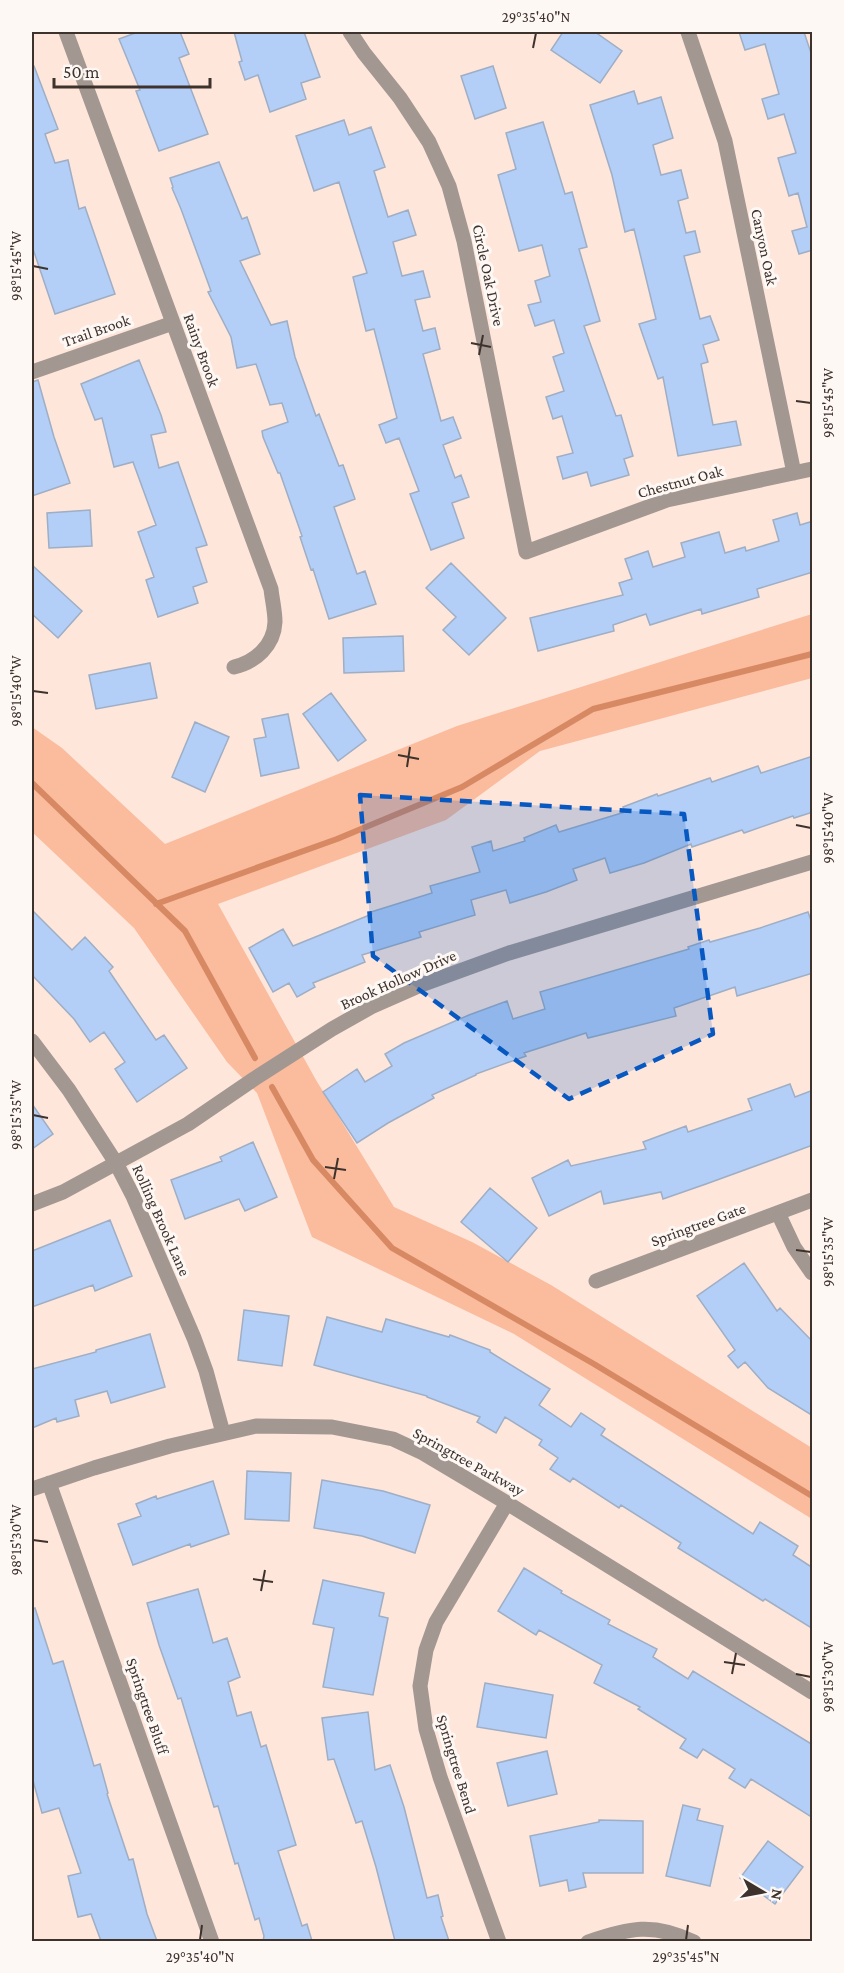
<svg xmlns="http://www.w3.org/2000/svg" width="844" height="1973" viewBox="0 0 844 1973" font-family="'Crimson Pro',serif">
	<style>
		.green { fill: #fbbb9d }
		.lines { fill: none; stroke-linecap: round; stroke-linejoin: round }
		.stream { stroke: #d78963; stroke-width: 6 }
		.building { fill: #b3cef7; stroke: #9eaec5; stroke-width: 1.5 }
		.street { stroke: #a39791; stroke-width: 15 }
		.marked { fill: #0758c1; fill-opacity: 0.2; stroke: #0758c1; stroke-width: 4.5; stroke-dasharray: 12 8; stroke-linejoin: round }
		.ticks { fill: none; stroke: #3e322d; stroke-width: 2 }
		.labels { text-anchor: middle; stroke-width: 6; stroke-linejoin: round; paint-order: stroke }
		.street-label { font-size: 16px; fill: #3e322d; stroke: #fef8f5 }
		.neatline { fill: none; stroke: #3e322d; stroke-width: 2 }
		.ticks-label { font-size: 15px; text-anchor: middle; fill: #3e322d }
	</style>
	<rect width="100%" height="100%" fill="#fee6db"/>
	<path class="green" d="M812,614V678L540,751L446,820L218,904L316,1080L394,1207L472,1242L551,1285L812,1448V1519L514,1334L312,1237L257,1093L227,1062L134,928L32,832V727L62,748L165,844L457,726Z"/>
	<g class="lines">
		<path class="stream" d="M32,783L185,931L255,1058
			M156,904L337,839L462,787L593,709L812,654
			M272,1087L313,1160L392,1248L594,1364L812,1496"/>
	</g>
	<path class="building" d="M138,32H180L189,54L179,58L208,134L159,151L136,91L140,90L119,39Z
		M234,32H304L320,77L301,83L306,99L270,112L258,75L245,80L239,62L242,61Z
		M563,32H595L622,51L600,83L551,50Z
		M739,32H804L813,59V250L799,254L792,231L807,227L798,193L789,196L778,158L796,153L784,114L768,119L762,99L779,94L765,44L745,50Z
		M32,66H34L58,129L45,134L55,163L68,160L79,209L85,207L115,294L55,314L32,246Z
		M493,66L506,108L475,119L461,76Z
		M634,91L638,104L661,97L673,138L653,145L661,175L681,170L688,198L678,201L686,233L695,231L700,252L684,256L700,319L710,316L719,340L703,345L708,362L701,364L713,425L736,421L741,445L678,456L663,377L658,379L639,324L656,319L634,229L625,232L612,175L590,105Z
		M344,120L349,135L371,127L385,167L374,171L388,217L408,210L416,235L393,242L402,276L423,271L430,297L415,300L423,331L435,328L440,349L423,354L441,421L453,417L461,438L443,445L455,478L461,475L469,497L452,503L464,538L431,550L410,494L419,491L399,438L386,443L379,425L397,418L374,329L366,331L353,277L367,273L339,182L314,191L296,136Z
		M543,122L565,194L572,192L587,247L579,249L600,321L584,326L616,416L621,415L633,456L624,459L629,475L591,486L587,472L563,479L557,457L573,453L562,416L553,419L546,397L564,391L553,357L564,353L554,320L535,326L528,305L541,302L535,281L550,276L542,245L519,251L498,175L516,169L506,133Z
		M219,162L242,219L247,217L260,254L240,261L271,325L287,321L295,357L316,416L319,414L339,466L343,465L355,499L334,507L357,574L365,571L376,604L329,619L313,569L311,570L300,537L302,536L280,473H278L263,437L262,431L288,422L282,403L270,405L256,364L237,368L231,337L208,292L211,291L181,209L172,188L173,187L170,178Z
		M139,360L161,415L166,432L151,435L159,468L178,462L207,545L196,548L207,582L193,587L198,603L158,617L146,580L154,577L138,532L156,525L133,462L114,467L102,418L95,420L81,384Z
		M38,380L54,437L70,483L32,496V382Z
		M90,510L92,546L49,548L47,513Z
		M797,513L800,525L813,521V572L757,589L759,597L702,614L701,609L650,625L646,614L613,625L614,631L538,651L530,618L623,595L619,583L632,579L625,559L648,551L653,567L685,557L681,543L719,532L725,553L745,547L746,551L779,541L773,520Z
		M451,563L506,618L469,655L443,630L456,617L426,588Z
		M32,565L82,611L58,638L32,614Z
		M403,636L404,671L344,673L343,638Z
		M150,663L157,698L96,709L89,675Z
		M331,693L366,740L338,761L303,714Z
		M288,714L299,768L261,776L254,739L266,737L262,719Z
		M195,722L229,737L205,792L172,777Z
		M813,756V812L794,818L793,816L744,833L742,830L692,847L691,844L644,863L610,873L605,858L573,869L577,880L546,892L510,903L506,890L471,900L475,915L419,932L421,937L362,955L365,962L313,983L315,987L297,997L289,983L273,992L249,948L283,929L293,946L372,914L371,912L432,893L430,886L480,872L472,847L491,841L493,851L525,841L524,838L556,825L559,832L625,812L623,807L657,794L658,796L710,778L712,782L758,766L761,773Z
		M32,910L72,950L85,937L113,967L109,971L156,1040L164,1035L187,1068L137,1102L115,1069L125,1062L104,1032L90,1042L74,1019L32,975Z
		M808,912L813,926V973L737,996L735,987L674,1008L676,1016L588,1038L586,1033L524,1053L526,1056L476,1074V1075L432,1095L434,1098L388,1123L357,1143L323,1092L357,1069L365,1082L392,1066L385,1054L404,1043L469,1015L507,1001L513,1019L545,1009L540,992L689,949L688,947L709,940L710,942L760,928Z
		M790,1084L795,1097L813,1090V1145L706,1184L663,1199L661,1192L604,1204L601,1191L549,1216L532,1178L568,1160L571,1166L646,1149L643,1142L686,1126L688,1132L752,1110L748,1099Z
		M32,1104L53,1134L32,1149Z
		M253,1142L277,1197L245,1211L239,1199L185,1219L171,1180L222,1161L220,1157Z
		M490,1188L537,1228L508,1262L461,1222Z
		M110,1220L132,1276L95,1291L93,1285L32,1307V1251Z
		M744,1263L777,1311L780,1308L813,1342V1416L768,1388L745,1362L738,1368L728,1356L735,1350L697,1296Z
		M244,1310L289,1316L282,1366L238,1360Z
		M327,1317L382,1332L386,1319L449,1337L450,1335L490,1350V1352L550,1389L539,1405L571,1427L581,1413L605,1429L601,1435L753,1534L760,1522L798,1546L793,1555L813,1568V1629L765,1599L763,1601L678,1548L681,1543L621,1505L619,1508L573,1478L570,1482L550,1469L558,1458L539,1445L542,1440L505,1417L496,1433L477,1422L480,1417L427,1397V1396L314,1365Z
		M150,1334L165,1387L111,1403L107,1391L75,1400L79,1416L57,1422L56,1418L32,1428V1369L96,1352V1350Z
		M247,1471L291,1473L289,1521L245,1519Z
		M322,1480L383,1491L430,1505L415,1553L362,1536L314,1528Z
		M213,1481L229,1534L191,1547L190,1544L133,1565L118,1524L141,1516L136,1504L156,1496L157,1499Z
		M524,1568L562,1591L561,1593L610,1620L608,1624L657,1649L653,1657L688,1679L693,1671L813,1745V1818L751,1779L745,1788L729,1778L735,1769L703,1749L697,1758L680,1748L686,1739L638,1709L640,1707L594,1683L602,1665L539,1630L536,1635L498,1611Z
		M323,1580L384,1593L379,1616L388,1618L373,1695L323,1687L334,1628L313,1624Z
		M198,1589L213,1643L227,1638L240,1677L228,1682L237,1716L251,1712L261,1747L266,1745L296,1845L278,1851L302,1926L307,1924L312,1941H263L264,1936L259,1918L255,1920L238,1863L235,1864L218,1806L214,1807L181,1698L178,1699L159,1645L147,1603Z
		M35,1608L53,1664L63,1661L94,1766L100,1764L108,1793L107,1794L129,1860L133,1859L147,1914L157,1941H101L91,1914L78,1917L68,1876L81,1873L59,1808L42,1813L32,1777V1609Z
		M485,1683L553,1695L546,1738L477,1727Z
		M368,1712L375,1770L390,1765L404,1807L427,1898L438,1895L443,1916L441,1917L449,1941H395L376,1867L362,1821L356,1823L334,1759L328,1760L322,1718Z
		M547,1751L557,1794L508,1806L497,1763Z
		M683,1805L700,1809L697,1820L723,1826L710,1886L666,1876Z
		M599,1820L643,1821V1873H583L586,1887L569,1891L567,1880L540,1886L530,1836L599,1822Z
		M768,1841L803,1867L775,1904L740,1878Z"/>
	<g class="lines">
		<path class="street" d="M66,32L271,589C272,599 275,611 275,622C274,645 256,662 234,667
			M350,32L364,53L400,98L429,142L449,186L464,241L526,552L667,500L812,469
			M688,32L725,141L794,473
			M32,372L173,323
			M32,1041L69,1090L116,1163L133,1196L194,1338L206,1371L223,1433
			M32,1204L63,1192L188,1124L254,1079L332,1029L371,1007L421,985L509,953L812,862
			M778,1213L794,1247L812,1273
			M596,1281L812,1200
			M49,1483L212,1942
			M32,1489L94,1468L170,1446L256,1426L332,1427L393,1439L423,1453L507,1503L812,1692
			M499,1942L440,1777L426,1729L420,1686L426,1650L436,1622L507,1503
			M588,1942C629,1928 653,1922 694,1942"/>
	</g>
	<path class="marked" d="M360,795L684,814L713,1034L569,1099L373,956Z"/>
	<path class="ticks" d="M533,48L536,33M33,266L48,269M471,343L491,347M479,355L483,335M796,401L811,403M33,691L48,693M398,755L419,759M407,767L410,747M796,825L811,828M33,1115L48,1118M325,1167L346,1170M334,1179L338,1158M796,1250L811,1252M33,1540L48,1542M253,1579L273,1582M261,1591L265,1570M724,1662L745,1665M732,1674L736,1653M796,1674L811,1677M200,1940L202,1925M686,1940L688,1925"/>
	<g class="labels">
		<g class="street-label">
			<text transform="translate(765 247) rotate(78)" y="6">Canyon Oak</text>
			<text transform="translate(489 275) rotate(78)" y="6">Circle Oak Drive</text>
			<text transform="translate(96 330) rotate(-19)" y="6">Trail Brook</text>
			<text transform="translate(202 350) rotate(70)" y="6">Rainy Brook</text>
			<text transform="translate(680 481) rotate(-15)" y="6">Chestnut Oak</text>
			<text transform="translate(398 979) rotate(-24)" y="6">Brook Hollow Drive</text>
			<text transform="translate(162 1220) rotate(66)" y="6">Rolling Brook Lane</text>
			<text transform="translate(698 1224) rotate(-20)" y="6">Springtree Gate</text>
			<text transform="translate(469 1461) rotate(29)" y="6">Springtree Parkway</text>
			<text transform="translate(148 1706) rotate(71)" y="6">Springtree Bluff</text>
			<text transform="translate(457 1764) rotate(73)" y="6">Springtree Bend</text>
		</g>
	</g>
	<rect width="844" height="1973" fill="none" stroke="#fef8f5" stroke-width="66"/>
	<g transform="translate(763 1892) rotate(100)" stroke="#fef8f5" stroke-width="4.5" paint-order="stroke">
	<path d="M0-4.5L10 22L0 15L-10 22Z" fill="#3e322d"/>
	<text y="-9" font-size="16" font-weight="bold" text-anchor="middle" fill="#3e322d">N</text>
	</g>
	<path d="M54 78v9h156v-9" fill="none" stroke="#3e322d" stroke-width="3"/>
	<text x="63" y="78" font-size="18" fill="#3e322d" stroke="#fef8f5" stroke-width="4.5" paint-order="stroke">50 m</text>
	<rect x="33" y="33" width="778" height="1907" class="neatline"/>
	<g class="ticks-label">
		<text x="536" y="22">29°35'40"N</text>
		<text transform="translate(16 266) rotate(-90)" y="5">98°15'45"W</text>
		<text transform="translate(828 403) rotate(-90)" y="5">98°15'45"W</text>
		<text transform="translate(16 691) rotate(-90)" y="5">98°15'40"W</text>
		<text transform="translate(828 828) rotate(-90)" y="5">98°15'40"W</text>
		<text transform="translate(16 1115) rotate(-90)" y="5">98°15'35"W</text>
		<text transform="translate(828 1252) rotate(-90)" y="5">98°15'35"W</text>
		<text transform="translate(16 1540) rotate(-90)" y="5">98°15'30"W</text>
		<text transform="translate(828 1677) rotate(-90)" y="5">98°15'30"W</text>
		<text x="200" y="1962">29°35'40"N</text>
		<text x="686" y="1962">29°35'45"N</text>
	</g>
</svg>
